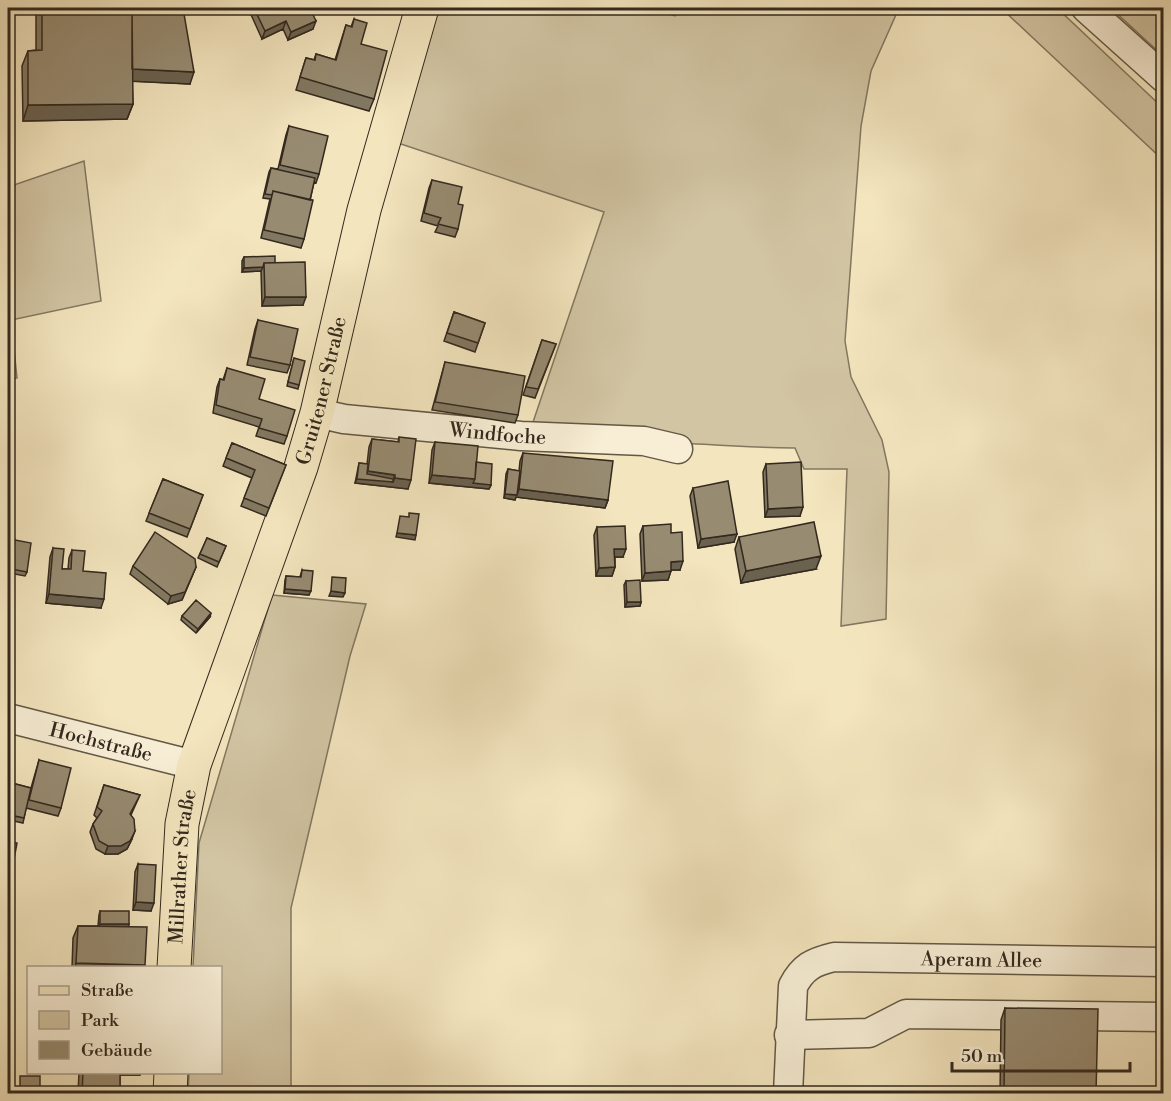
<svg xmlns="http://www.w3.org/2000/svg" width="1171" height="1101" viewBox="0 0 1171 1101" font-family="'Libre Bodoni',serif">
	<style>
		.green { fill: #d2c5a3; stroke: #827760; stroke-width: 1.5 }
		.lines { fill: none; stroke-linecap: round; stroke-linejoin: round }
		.minor-casing { stroke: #635846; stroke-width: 31 }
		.major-casing { stroke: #33291e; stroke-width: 35 }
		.minor { stroke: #f7eed5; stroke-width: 28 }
		.major { stroke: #f3e5be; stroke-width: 33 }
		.wall { fill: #827861; stroke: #33291e; stroke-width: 1.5 }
		.shaded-wall { fill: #6a614f; stroke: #33291e; stroke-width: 1.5 }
		.building { fill: #978b71; stroke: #33291e; stroke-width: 1.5 }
		.labels { text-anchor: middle; stroke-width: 6; stroke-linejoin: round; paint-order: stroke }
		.street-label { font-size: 20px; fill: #33291e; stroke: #f7eed5 }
	</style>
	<rect width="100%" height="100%" fill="#f3e5be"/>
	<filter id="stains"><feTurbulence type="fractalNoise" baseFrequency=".00333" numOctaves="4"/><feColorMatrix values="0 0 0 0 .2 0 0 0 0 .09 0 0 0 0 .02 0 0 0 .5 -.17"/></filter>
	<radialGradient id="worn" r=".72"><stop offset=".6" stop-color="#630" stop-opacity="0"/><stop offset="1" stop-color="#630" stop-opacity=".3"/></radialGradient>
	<path class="green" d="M438,8H649L675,16L682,8H899L871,71L861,126L845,341L851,377L882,440L889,472L886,619L841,626L847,469H804L795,448C707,447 619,437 530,431L604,212L395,142Z
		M1001,8H1057L1163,108V160Z
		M1111,8H1163V56Z
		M84,161L101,301L11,320L17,378L8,380V187Z
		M272,595L366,604L350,656L291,908V1093L188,1094L189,1073L220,1072V968L193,967L199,843Z"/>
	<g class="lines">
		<defs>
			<g id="minor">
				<path d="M1086,8L1164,78"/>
				<path id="s1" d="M317,413L344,419L521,436L644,441L678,449"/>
				<path id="s2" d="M8,718L194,765"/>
				<path d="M789,1035L869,1033L906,1014L1164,1017"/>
				<path id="s3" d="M788,1094L793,986C803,967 813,962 834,957L1164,962"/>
			</g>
			<g id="major">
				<path id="s4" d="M174,968L182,824L194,765L301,467L317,413L364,210L422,8"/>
				<path d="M170,1094L171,1072"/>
			</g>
		</defs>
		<use href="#minor" class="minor-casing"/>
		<use href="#major" class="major-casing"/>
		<use href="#minor" class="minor"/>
		<use href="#major" class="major"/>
	</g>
	<path class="wall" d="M36,8H183L190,84L132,81L133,104L127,119L23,121L22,66L28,51L36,50Z
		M248,8H320L312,12L313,29L288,40L283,29L262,39Z
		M354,19L361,44L374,99L369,111L296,90L306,58L314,60L316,54L335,60L346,25L351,27Z
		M289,126L319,174L316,183L314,182L310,200L304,239L301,248L261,238L270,199L263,198L269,172L271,168L278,169L286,135Z
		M432,180L458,204V229L455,237L435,232L438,226L421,221L429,188Z
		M244,257L275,263L303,305L262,306L261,271L242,272V261Z
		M454,312L485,323L475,352L444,341Z
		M258,320L290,365L287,373L247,365L255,329Z
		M542,340L556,344L535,398L523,395Z
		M294,358L299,385L298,389L287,386Z
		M445,362L518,415L515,423L432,410Z
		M227,368L259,399L287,436L284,444L256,436L259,427L213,413L217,387L220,379L223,380Z
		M399,437L408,489L355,483L359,463L367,464L369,447L372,439L398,442Z
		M435,442L476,462L491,485L489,489L429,483L432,450Z
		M232,443L286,465L266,516L241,506L252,478L223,466Z
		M523,453L608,500L605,508L516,497L515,500L504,498L506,474L508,469L519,471L520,461Z
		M766,464L800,516L765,517L763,472Z
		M163,479L203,495L187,537L146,521Z
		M693,488L734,542L698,548L690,496Z
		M643,526L671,533L680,570H671L668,580L642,581L640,534Z
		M597,527L623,557H615V567L612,576H596L594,535Z
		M739,537L816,569L741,583L735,549Z
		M207,538L226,546L217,567L198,558Z
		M15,540L27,572L25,576L9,573L14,544Z
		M53,548L62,569H68L69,558L72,550L101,608L46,603L50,557Z
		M133,566L196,567L182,600L168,604L130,574Z
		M302,570L309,595L284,593L285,580L286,576L300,577Z
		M626,581L641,602L640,606L625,607L624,585Z
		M182,616L210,617L196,633L181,620Z
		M39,760L61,808L58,816L26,808L23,823L9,820L8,782L31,788Z
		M104,785L140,795L131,815L132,839L127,849L118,854H105L96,849L90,832L93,824L97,818L94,815Z
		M138,864L151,911L133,910L135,872Z
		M100,911L129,924L128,927L144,968H72L73,938L78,926H98L99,915Z
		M1005,1008L1096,1094H1000L1001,1020Z
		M79,1072H141L140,1075H120V1094H78Z"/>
	<path class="shaded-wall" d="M309,8H320L307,15Z
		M286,21L283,29L262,39L265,31Z
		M316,21L313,29L288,40L291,32Z
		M131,69L194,72L190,84L127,81Z
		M133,104L127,119L23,121L28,105Z
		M263,267L261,271L242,272L244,268Z
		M265,297H306L303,305L262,306Z
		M368,471L395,475L392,482H393L395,478L411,480L408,489L355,483L357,479H365Z
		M432,475L475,479L491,485L489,489L429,483Z
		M519,489L608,500L605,508L516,497L515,500L504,498L505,494L517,495Z
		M803,507L800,516L765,517L768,509Z
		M397,533L416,535L415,540L396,537Z
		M737,534L734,542L698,548L701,539Z
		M614,549H626L623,557H612Z
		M821,556L816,569L741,583L746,571Z
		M683,561L680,570H668L671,562Z
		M196,567L182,600L168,604L171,596Z
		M615,567L612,576H596L599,568Z
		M671,571L668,580L642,581L645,573Z
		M285,589L311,591L309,595L284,593Z
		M331,591L345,593L343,597L329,596Z
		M49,594L104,599L101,608L46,603Z
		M627,602H641L640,606L625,607Z
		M211,613L210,617L196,633L198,629Z
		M135,831L132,839L127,849L118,854H105L108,846Z
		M136,902L154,903L151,911L133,910Z
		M100,924H129L128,928H98Z
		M76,963L145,965L144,968H75Z
		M100,1072H141L140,1075H99Z"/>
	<path class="building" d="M42,8H132L133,104L28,105V51L42,50Z
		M132,8H183L194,72L132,69Z
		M254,8H310L316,21L291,32L286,21L265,31Z
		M354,19L367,23L361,44L387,51L374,99L300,77L306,58L315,60L316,54L336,60L346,25L352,27Z
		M289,126L328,136L319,174L280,165Z
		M271,168L315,178L310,200L273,191L272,195L265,194Z
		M432,180L462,187L458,204L463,205L458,229L438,224L441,218L424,213Z
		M273,191L313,200L304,239L264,230Z
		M275,256V263H264L263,267L244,268V257Z
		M305,262L306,297H265L264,263Z
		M454,312L485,323L478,343L447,333Z
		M258,320L298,329L290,365L250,357Z
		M542,340L556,344L538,389L526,387Z
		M294,358L305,361L299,385L288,382Z
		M445,362L525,376L518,415L435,402Z
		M227,368L265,379L259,399L295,410L287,436L259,428L262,419L216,405L220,379L224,380Z
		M399,437L416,439L411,480L395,478V475L368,471L372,439L399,442Z
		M435,442L478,446L475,479L432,475Z
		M232,443L286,465L269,508L244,498L255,470L226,458Z
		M523,453L613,461L608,500L519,489Z
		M476,462L492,464L491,485L473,483L475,479Z
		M801,462L803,507L768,509L766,464Z
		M359,463L368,464L367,474L393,479V482L357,479Z
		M508,469L520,471L517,495L505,494Z
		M163,479L203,495L190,529L149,513Z
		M728,481L737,534L701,539L693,488Z
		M409,513L419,514L416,535L397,533L400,516L409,517Z
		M814,522L821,556L746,571L739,537Z
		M671,524V533L682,532L683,561L671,562V571L645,573L643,526Z
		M625,526L626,549H614L615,567L599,568L597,527Z
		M155,532L195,559L196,567L185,592L171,596L133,566Z
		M207,538L226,546L219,562L200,554Z
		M15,540L31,543L27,572L11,569Z
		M53,548L64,549L62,569H71L72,550L85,551L83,571L106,573L104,599L49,594Z
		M302,570L313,571L311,591L285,589L286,576L301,577Z
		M332,577L346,578L345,593L331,591Z
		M640,580L641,602H627L626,581Z
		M196,600L211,613L198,629L182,616Z
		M8,754L14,755L8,780Z
		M39,760L71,768L61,808L29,800Z
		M8,782L31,788L24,818L10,815L8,825Z
		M104,785L140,795L130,814L134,819L135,831L130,841L121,846H108L99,841L93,824L102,811L97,807Z
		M8,841L17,843L10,881L8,880Z
		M138,864L156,865L154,903L136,902Z
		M100,911H129V924H100Z
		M78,926L147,927L145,965L76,963Z
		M8,942L12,943L8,969Z
		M1005,1008L1098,1009L1096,1094H1004Z
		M83,1072H120V1094H82Z
		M20,1076H40V1094H8V1088H20Z"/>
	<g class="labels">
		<g class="street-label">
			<text dy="7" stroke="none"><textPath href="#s4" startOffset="600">Gruitener Straße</textPath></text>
			<text dy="7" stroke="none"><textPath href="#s1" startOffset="182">Windfoche</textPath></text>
			<text dy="7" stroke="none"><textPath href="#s2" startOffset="96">Hochstraße</textPath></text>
			<text dy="7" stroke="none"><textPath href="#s4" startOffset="102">Millrather Straße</textPath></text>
			<text dy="7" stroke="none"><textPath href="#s3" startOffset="308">Aperam Allee</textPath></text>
		</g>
	</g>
	<rect width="1171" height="1101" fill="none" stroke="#f3e5be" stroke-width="30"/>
	<rect x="9" y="9" width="1153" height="1083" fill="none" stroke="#33291e" stroke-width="3"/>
	<rect x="15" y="15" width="1141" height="1071" fill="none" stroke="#33291e" stroke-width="1.5"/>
	<rect x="27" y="966" width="195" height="108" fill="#f7eed5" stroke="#a99f8c" stroke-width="1.5"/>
	<rect x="39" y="986" width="30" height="9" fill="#f3e5be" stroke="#a99f8c" stroke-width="1.5"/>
	<text x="81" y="996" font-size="18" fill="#33291e">Straße</text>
	<rect x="39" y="1011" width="30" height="18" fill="#d2c5a3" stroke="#a99f8c" stroke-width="1.5"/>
	<text x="81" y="1026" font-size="18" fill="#33291e">Park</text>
	<rect x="39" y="1041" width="30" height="18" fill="#978b71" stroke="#a99f8c" stroke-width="1.5"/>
	<text x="81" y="1056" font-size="18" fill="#33291e">Gebäude</text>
	<path d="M952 1062v9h178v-9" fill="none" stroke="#33291e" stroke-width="3"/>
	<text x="961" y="1062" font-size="18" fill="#33291e" stroke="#f7eed5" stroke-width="4.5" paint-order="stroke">50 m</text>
	<rect width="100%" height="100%" filter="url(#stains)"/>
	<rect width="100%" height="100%" fill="url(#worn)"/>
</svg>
